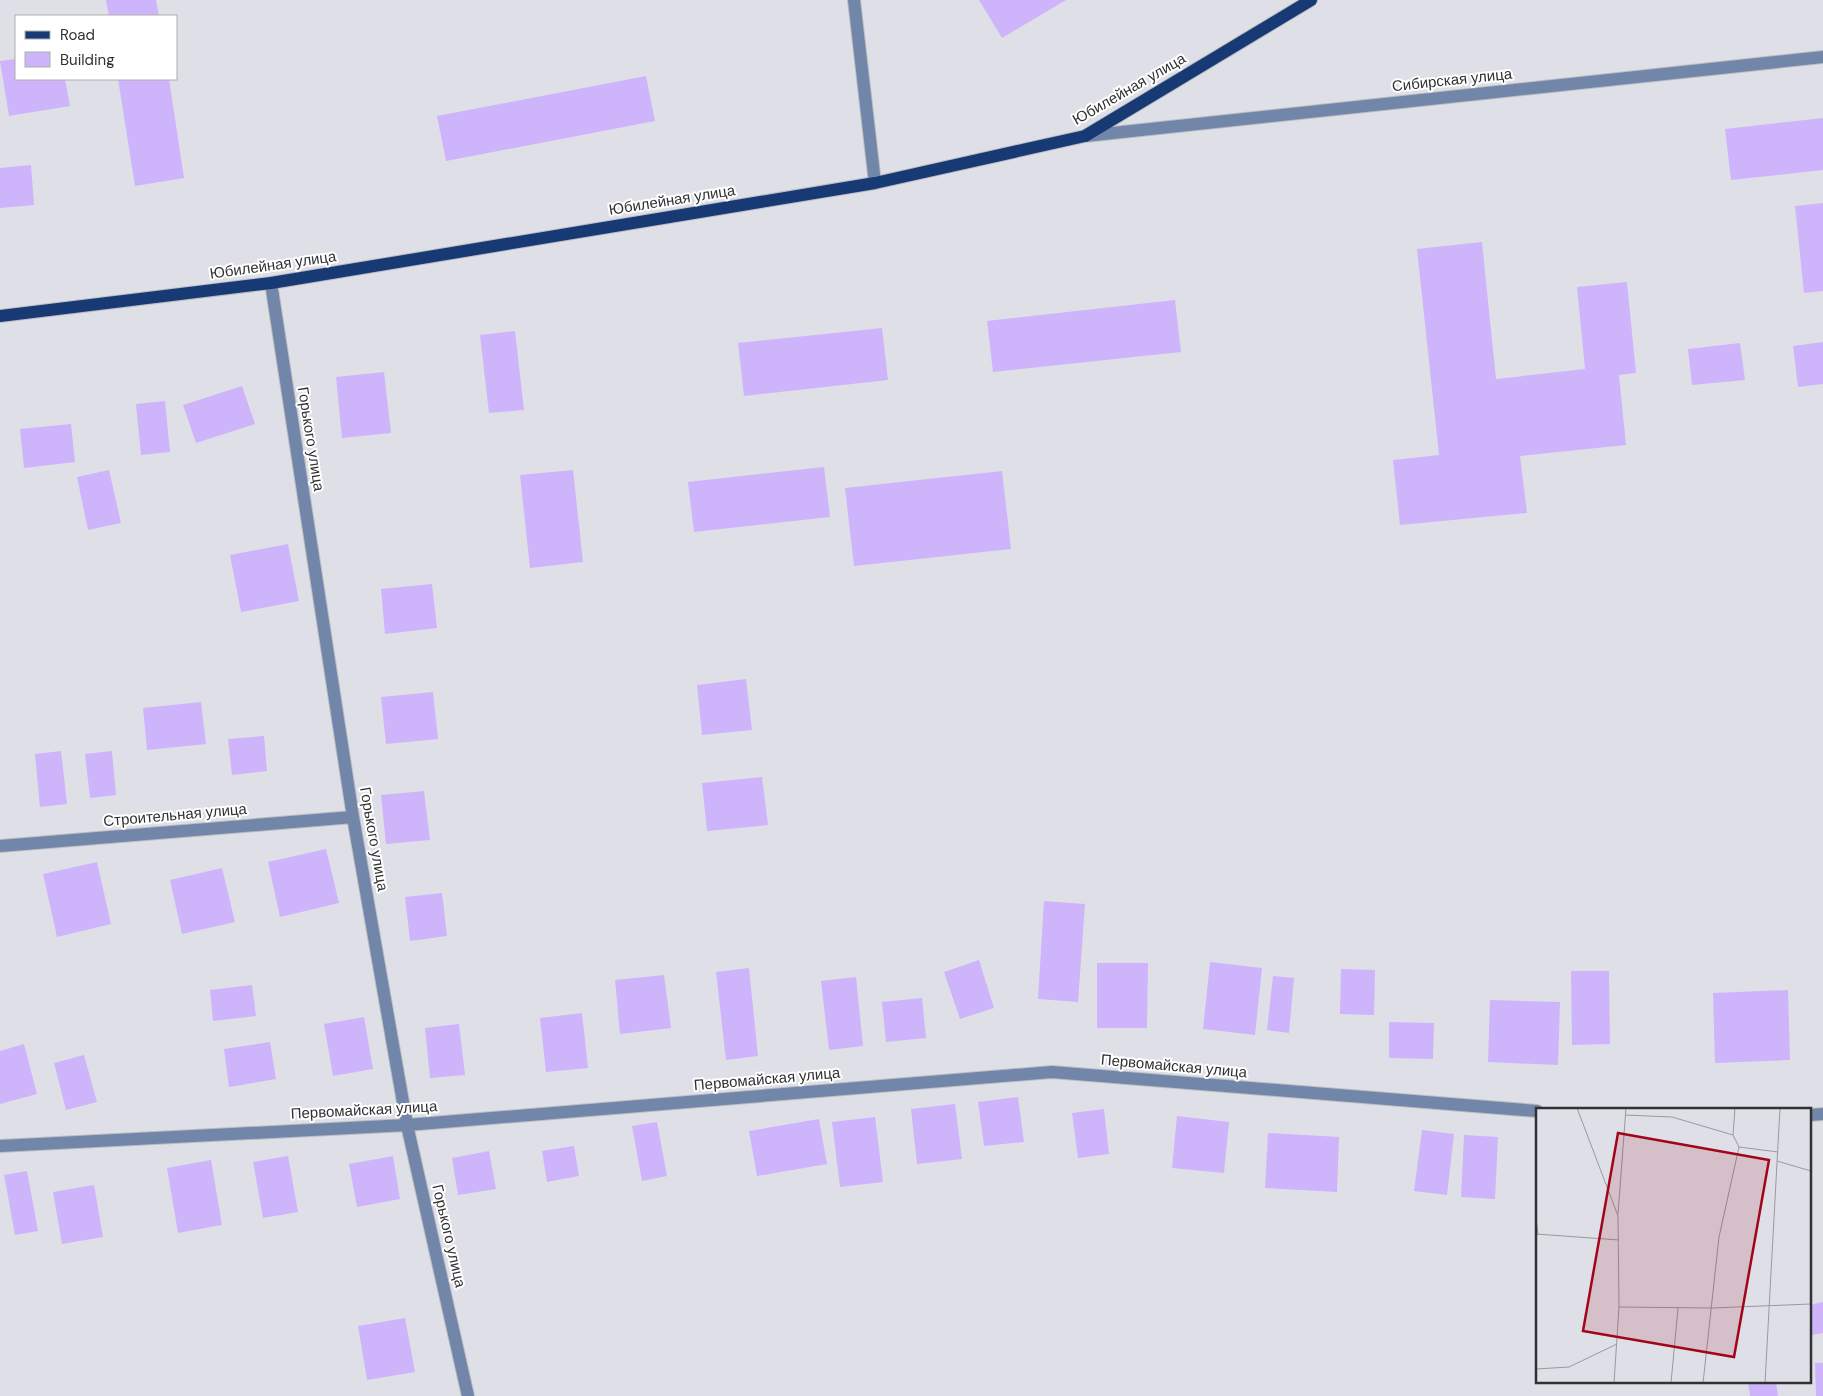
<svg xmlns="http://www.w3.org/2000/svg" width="1823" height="1396" viewBox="0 0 1823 1396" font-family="'DM Sans',sans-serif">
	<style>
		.building { fill: #ceb4fb }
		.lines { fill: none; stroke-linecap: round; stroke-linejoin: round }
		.minor-casing { stroke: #bcbdc3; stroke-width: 14 }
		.major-casing { stroke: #bcbdc3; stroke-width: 14 }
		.minor { stroke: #7186a8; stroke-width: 12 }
		.major { stroke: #173a75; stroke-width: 12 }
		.labels { text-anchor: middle; stroke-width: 4; stroke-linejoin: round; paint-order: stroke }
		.street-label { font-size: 15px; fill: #303133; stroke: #fff }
		.inset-road { fill: none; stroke: #999a9f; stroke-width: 1 }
		.view { fill: #a2051b; fill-opacity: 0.15; stroke: #a2051b; stroke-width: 2.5 }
		.inset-edge { fill: none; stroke: #303133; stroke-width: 2.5 }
	</style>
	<rect width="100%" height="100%" fill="#dfe0e7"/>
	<path class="building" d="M106,0H156L159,16H109Z
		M979,0H1066L1002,38Z
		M16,59V79H65L70,106L9,116L0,61Z
		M646,76L655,121L446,161L437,116Z
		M118,79H169L184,178L135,186Z
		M1823,118V170L1731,180L1725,129Z
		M31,165L34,205L0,208V168Z
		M1823,203V291L1804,293L1795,206Z
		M1482,242L1496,379L1585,369L1577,287L1627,282L1636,373L1619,375L1626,445L1520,456L1527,513L1400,525L1393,460L1439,455L1417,249Z
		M1175,300L1181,352L993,372L987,321Z
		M882,328L888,380L744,396L738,343Z
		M515,331L524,410L489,413L480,335Z
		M1823,342V384L1798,387L1793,346Z
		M1740,343L1745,380L1692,385L1688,349Z
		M384,372L391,433L342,438L336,377Z
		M242,386L255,424L196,443L183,405Z
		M165,401L170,452L141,455L136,404Z
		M71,424L75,462L24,468L20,429Z
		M824,467L830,517L694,532L688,482Z
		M109,470L121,523L88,530L77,477Z
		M573,470L583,562L530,568L520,475Z
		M1002,471L1011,549L854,566L845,488Z
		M288,544L299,601L241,612L230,555Z
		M432,584L437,628L385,634L381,589Z
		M746,679L752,730L702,735L697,685Z
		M433,692L438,739L386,744L381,697Z
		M201,702L206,744L147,750L143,708Z
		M264,736L267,771L232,775L228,739Z
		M61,751L67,804L40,807L35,754Z
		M112,751L116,795L90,798L85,754Z
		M762,777L768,825L707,831L702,783Z
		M424,791L430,840L386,844L381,795Z
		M326,849L339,903L280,917L268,862Z
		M97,862L111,924L57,937L43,874Z
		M222,868L235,922L182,934L170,880Z
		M442,893L447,936L410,941L405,897Z
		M1044,901L1085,904L1078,1002L1038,999Z
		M979,960L994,1008L960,1019L944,972Z
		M1210,962L1262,968L1255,1035L1203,1029Z
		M1097,963H1148L1147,1028H1097Z
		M749,968L758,1056L726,1060L716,972Z
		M1341,969L1375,970L1374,1015L1340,1014Z
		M1571,971H1609L1610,1044L1572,1045Z
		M664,975L671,1028L620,1034L615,980Z
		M1273,976L1294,978L1289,1033L1267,1030Z
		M856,977L863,1046L829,1050L821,981Z
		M252,985L256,1016L213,1021L210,990Z
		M1788,990L1790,1060L1715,1063L1713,993Z
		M922,998L926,1038L886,1042L882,1002Z
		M1490,1000L1560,1002L1558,1065L1488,1062Z
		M582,1013L588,1068L546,1072L540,1018Z
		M364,1017L373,1069L333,1076L324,1024Z
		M1389,1022L1434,1023L1433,1059L1389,1058Z
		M459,1024L465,1075L430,1078L425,1028Z
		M270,1042L276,1079L229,1087L224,1049Z
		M24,1044L37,1094L0,1104V1051Z
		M84,1055L97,1102L66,1110L54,1063Z
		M1018,1097L1024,1142L984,1146L978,1102Z
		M955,1104L962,1159L917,1164L911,1109Z
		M1104,1109L1109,1154L1078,1158L1072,1113Z
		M1177,1116L1229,1122L1224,1173L1172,1168Z
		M875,1117L883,1182L840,1187L832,1122Z
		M819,1119L827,1164L757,1176L749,1131Z
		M657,1122L667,1176L642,1181L632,1126Z
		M1422,1130L1454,1134L1447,1195L1414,1191Z
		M1268,1133L1339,1137L1337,1192L1265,1188Z
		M1464,1135L1498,1137L1495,1199L1461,1197Z
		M574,1146L579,1176L547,1182L542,1151Z
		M489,1151L496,1189L458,1195L452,1158Z
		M288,1156L298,1212L263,1218L253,1162Z
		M393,1156L400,1199L357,1207L349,1164Z
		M211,1160L222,1225L178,1233L167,1168Z
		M27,1171L38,1231L15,1235L4,1175Z
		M94,1185L103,1237L62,1244L53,1192Z
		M1823,1302V1333L1811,1335L1809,1327V1305Z
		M405,1318L415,1372L367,1380L358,1326Z
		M1815,1363H1823V1396H1816Z
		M1748,1382H1776L1778,1396H1750Z"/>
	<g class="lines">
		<defs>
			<path id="minor" d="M854,0L875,183
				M1085,136L1823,57
				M271,283L353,817L407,1125L468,1396
				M0,846L353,817
				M1809,1115L1823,1114
				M0,1146L407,1125L1052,1072L1537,1111"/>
			<path id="major" d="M0,316L271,283L875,183L1085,136L1311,0"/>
		</defs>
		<use href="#minor" class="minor-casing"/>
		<use href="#major" class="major-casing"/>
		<use href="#minor" class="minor"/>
		<use href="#major" class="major"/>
	</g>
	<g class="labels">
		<g class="street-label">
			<text transform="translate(1452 80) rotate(-6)" y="5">Сибирская улица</text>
			<text transform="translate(1129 89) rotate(-30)" y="5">Юбилейная улица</text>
			<text transform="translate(672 200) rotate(-9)" y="5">Юбилейная улица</text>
			<text transform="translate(273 265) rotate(-8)" y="5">Юбилейная улица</text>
			<text transform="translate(311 439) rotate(81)" y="5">Горького улица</text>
			<text transform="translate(175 815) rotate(-5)" y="5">Строительная улица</text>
			<text transform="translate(374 839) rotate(80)" y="5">Горького улица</text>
			<text transform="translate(1174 1066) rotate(5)" y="5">Первомайская улица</text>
			<text transform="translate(767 1079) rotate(-5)" y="5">Первомайская улица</text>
			<text transform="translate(364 1110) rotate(-3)" y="5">Первомайская улица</text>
			<text transform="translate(449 1236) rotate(77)" y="5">Горького улица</text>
		</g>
	</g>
	<g transform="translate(1536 1108)">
		<rect width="275" height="275" fill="#dfe0e7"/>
		<path class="inset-road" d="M41,0L82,108L83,199L78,275M89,7L136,9L197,27M203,39L242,44M241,53L275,63M82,106L90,0M0,109L2,127M0,126L83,132M83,199L176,200L275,196M0,261L33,259L81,236M135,275L142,200M167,275L183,129L203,39L197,27L199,0M229,275L244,0"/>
		<path class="view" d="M82,25L233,52L198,249L47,223Z"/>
		<rect width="275" height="275" class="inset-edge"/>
	</g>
	<rect x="15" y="15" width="162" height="65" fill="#ffffff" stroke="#acadad"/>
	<rect x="25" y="31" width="25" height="8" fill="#173a75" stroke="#acadad"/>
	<text x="60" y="40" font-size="15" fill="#303133">Road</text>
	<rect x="25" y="52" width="25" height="15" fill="#ceb4fb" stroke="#acadad"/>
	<text x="60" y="65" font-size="15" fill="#303133">Building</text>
</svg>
